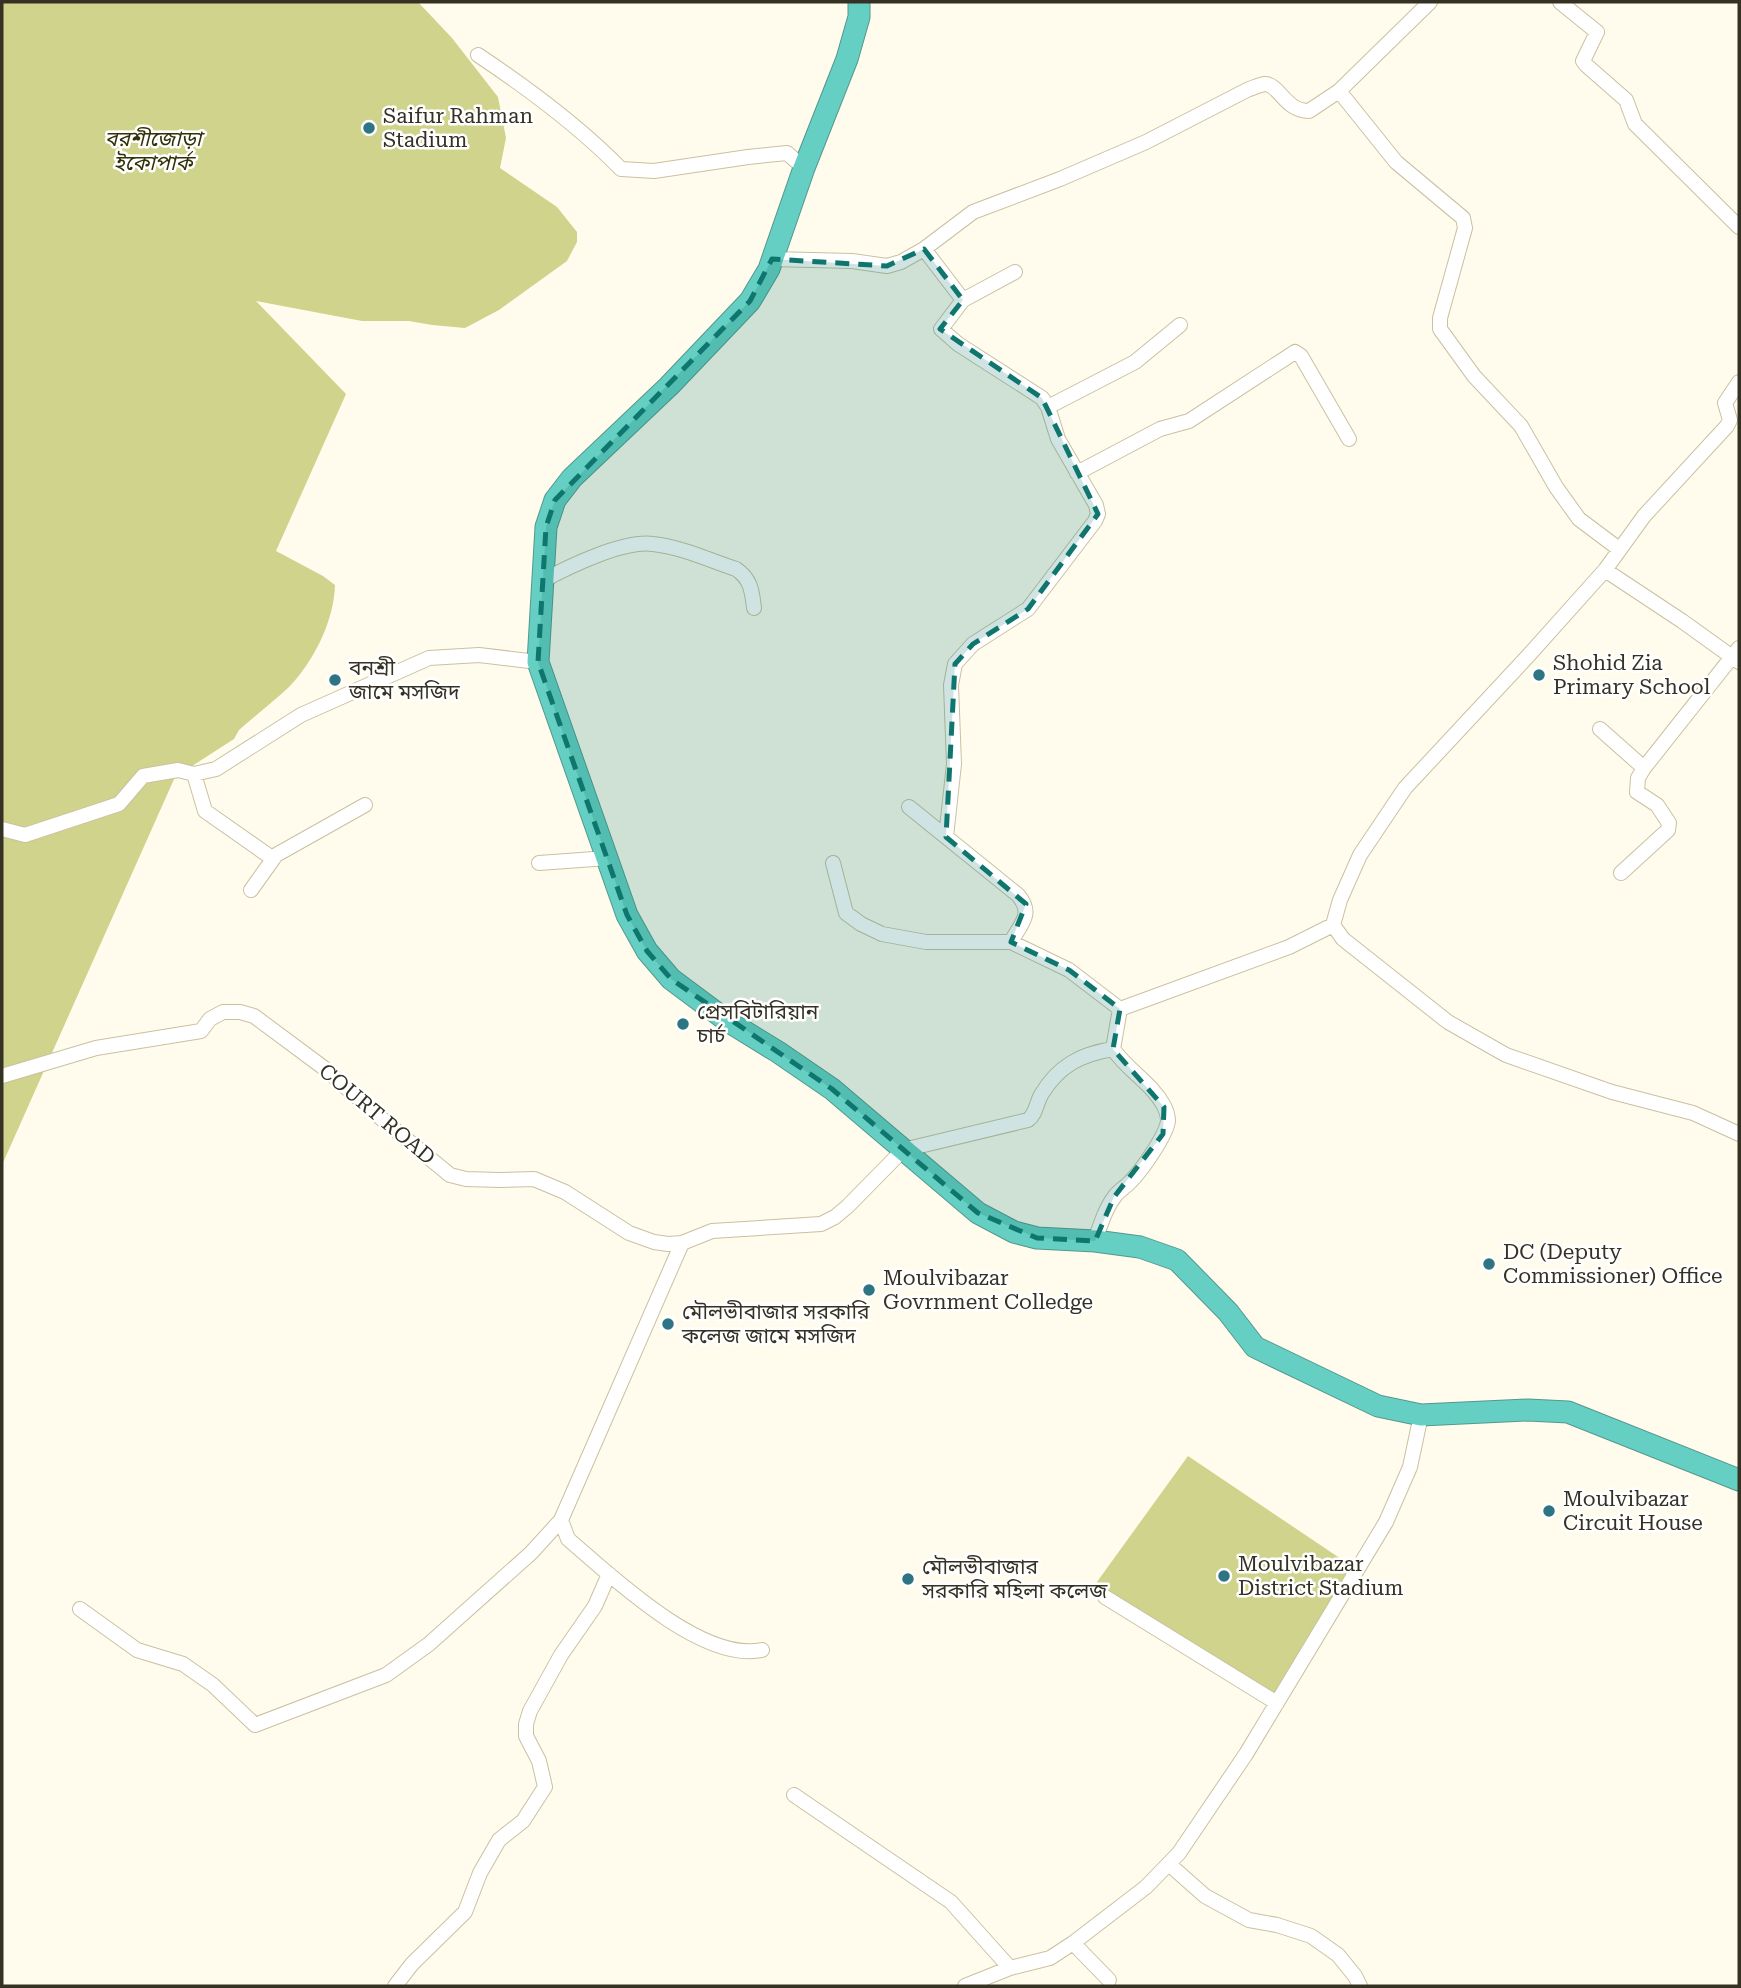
<svg xmlns="http://www.w3.org/2000/svg" width="1741" height="1988" viewBox="0 0 1741 1988" font-family="'Roboto Serif','Noto Sans Bengali',serif">
	<style>
		.green { fill: #cfd38c }
		.lines { fill: none; stroke-linecap: round; stroke-linejoin: round }
		.minor-casing { stroke: #c9c1a0; stroke-width: 16 }
		.highway-casing { stroke: #54988c; stroke-width: 23 }
		.minor { stroke: #fff; stroke-width: 14 }
		.highway { stroke: #65cfc4; stroke-width: 21 }
		.marked { fill: #0f766e; fill-opacity: 0.2; stroke: #0f766e; stroke-width: 5; stroke-dasharray: 14 9; stroke-linejoin: round }
		.poi-dot { fill: #2e7482; stroke: #fff; stroke-width: 2.5 }
		.labels { text-anchor: middle; stroke-width: 5; stroke-linejoin: round; paint-order: stroke }
		.poi-label { font-size: 21px; fill: #353224; stroke: #fff; text-anchor: start }
		.park-label { font-size: 21px; font-style: italic; fill: #313208; stroke: #fff }
		.street-label { font-size: 21px; fill: #353224; stroke: #fff }
	</style>
	<rect width="100%" height="100%" fill="#fffcee"/>
	<path class="green" d="M2,2H418L452,38L498,97L506,138L500,168L557,207L577,232V242L567,261L499,310L465,328L432,325L409,321H362L256,301L346,394L276,551L323,576L335,585C334,621 314,661 289,687C273,702 255,716 239,730L234,739L175,777L2,1165Z
		M1188,1456L1353,1567L1275,1695L1094,1586Z"/>
	<g class="lines">
		<defs>
			<path id="minor" d="M1560,2L1597,32L1583,61L1586,65L1626,100L1635,124L1739,227
				M478,55C529,89 578,125 621,169L654,171L748,157L787,153L804,168
				M1339,91L1396,162L1463,218L1465,228L1440,318V329L1474,376L1521,426L1556,487L1579,519L1619,549
				M924,249L963,300
				M772,259L852,261L887,266L901,262L924,249L973,212L1060,179L1146,142L1247,90C1252,88 1259,85 1265,84C1279,84 1285,111 1309,111L1339,91L1430,2
				M1048,407L1135,362L1180,325
				M1077,473L1160,429L1189,421L1295,352L1301,356L1349,439
				M1605,570L1682,621L1739,662
				M542,581C568,567 623,540 653,544C681,547 709,560 736,569C751,579 752,591 754,608
				M1600,729L1644,768
				M194,774L205,811L272,858
				M909,807L1018,895C1034,914 1021,923 1011,942
				M2,829L25,835L119,804L143,776L178,770L194,774L216,769L301,715L429,658L479,655L538,662
				M946,837L954,764L951,685L955,664L973,644L1028,609L1095,521L1098,514L1096,505L1058,439L1048,407L1042,398L958,344L941,329L963,300L1015,272
				M539,863L608,858
				M833,863L846,913L861,924L882,934L926,942H1011L1069,970L1120,1009L1289,947L1333,925L1343,939L1448,1022L1506,1055L1612,1092L1693,1113L1739,1134
				M1621,873L1668,830L1669,823L1657,805L1637,792L1638,778L1644,768L1739,648
				M251,890L276,855L365,805
				M1333,925L1340,900L1360,855L1405,788L1528,656L1605,570L1644,516L1727,426L1730,420L1725,403L1739,382
				M2,1076L96,1048L201,1031L210,1019L223,1012H240L254,1016L324,1068L383,1120L450,1175L466,1179L500,1180L534,1179L565,1192L629,1233L654,1242L668,1244L682,1243L712,1231L821,1224L835,1217L848,1206L903,1150L1028,1120C1036,1114 1036,1104 1041,1095C1058,1066 1081,1054 1113,1049
				M1095,1241C1100,1226 1105,1209 1115,1196C1119,1190 1126,1187 1131,1181C1141,1171 1166,1136 1168,1121C1168,1117 1166,1110 1164,1106C1152,1083 1127,1070 1113,1049L1120,1009
				M561,1520L568,1539C611,1576 702,1663 762,1650
				M1105,1597L1277,1703
				M80,1609L137,1650L183,1664L213,1685L255,1725L386,1675L429,1644L531,1553L561,1520L682,1243
				M794,1795L951,1902L1010,1968
				M1170,1865L1205,1896L1249,1920L1277,1925L1311,1936L1338,1955L1355,1976L1360,1986
				M1073,1943L1109,1980
				M395,1986L412,1964L465,1912L480,1873L499,1840L523,1821L545,1787L539,1761L526,1736V1724L530,1711L561,1655L595,1606L609,1574
				M965,1986L1010,1968L1050,1958L1073,1943L1146,1887L1179,1853L1246,1754L1386,1522L1410,1467L1421,1415"/>
			<path id="highway" d="M859,2V17L847,59L804,168L769,269L750,301L669,386L572,478L555,500L546,527L538,662L627,915L647,951L671,979L726,1020L778,1052L832,1089L978,1213L1014,1232L1037,1238L1095,1241L1140,1247L1177,1260L1228,1312L1255,1347L1378,1406L1421,1415L1528,1410L1568,1412L1739,1480"/>
		</defs>
		<use href="#minor" class="minor-casing"/>
		<use href="#highway" class="highway-casing"/>
		<use href="#minor" class="minor"/>
		<use href="#highway" class="highway"/>
	</g>
	<path class="marked" d="M924,249L963,300L940,329L1042,398L1098,514L1028,609L973,644L955,664L946,837L1026,904L1011,942L1069,970L1120,1009L1113,1049L1164,1107L1163,1134L1114,1197L1095,1241L1037,1238L978,1213L832,1089L671,979L647,951L627,915L538,662L546,527L555,500L750,301L772,259L887,266Z"/>
	<g class="poi-dot">
		<circle cx="369" cy="128" r="7"/>
		<circle cx="1539" cy="675" r="7"/>
		<circle cx="335" cy="680" r="7"/>
		<circle cx="683" cy="1024" r="7"/>
		<circle cx="1489" cy="1264" r="7"/>
		<circle cx="869" cy="1290" r="7"/>
		<circle cx="668" cy="1324" r="7"/>
		<circle cx="1549" cy="1511" r="7"/>
		<circle cx="1224" cy="1576" r="7"/>
		<circle cx="908" cy="1579" r="7"/>
	</g>
	<g class="labels">
		<g class="poi-label">
			<text x="383" y="123">Saifur Rahman<tspan x="383" dy="24">Stadium</tspan></text>
			<text x="1553" y="670">Shohid Zia<tspan x="1553" dy="24">Primary School</tspan></text>
			<text x="349" y="675">বনশ্রী<tspan x="349" dy="24">জামে মসজিদ</tspan></text>
			<text x="697" y="1019">প্রেসবিটারিয়ান<tspan x="697" dy="24">চার্চ</tspan></text>
			<text x="1503" y="1259">DC (Deputy<tspan x="1503" dy="24">Commissioner) Office</tspan></text>
			<text x="883" y="1285">Moulvibazar<tspan x="883" dy="24">Govrnment Colledge</tspan></text>
			<text x="682" y="1319">মৌলভীবাজার সরকারি<tspan x="682" dy="24">কলেজ জামে মসজিদ</tspan></text>
			<text x="1563" y="1506">Moulvibazar<tspan x="1563" dy="24">Circuit House</tspan></text>
			<text x="1238" y="1571">Moulvibazar<tspan x="1238" dy="24">District Stadium</tspan></text>
			<text x="922" y="1574">মৌলভীবাজার<tspan x="922" dy="24">সরকারি মহিলা কলেজ</tspan></text>
		</g>
		<g class="park-label">
			<text x="153" y="146">বরশীজোড়া<tspan x="153" dy="24">ইকোপার্ক</tspan></text>
		</g>
		<g class="street-label">
			<text transform="translate(377 1114) rotate(40)" y="7">COURT ROAD</text>
		</g>
	</g>
	<rect width="1741" height="1988" fill="none" stroke="#353224" stroke-width="7"/>
</svg>
